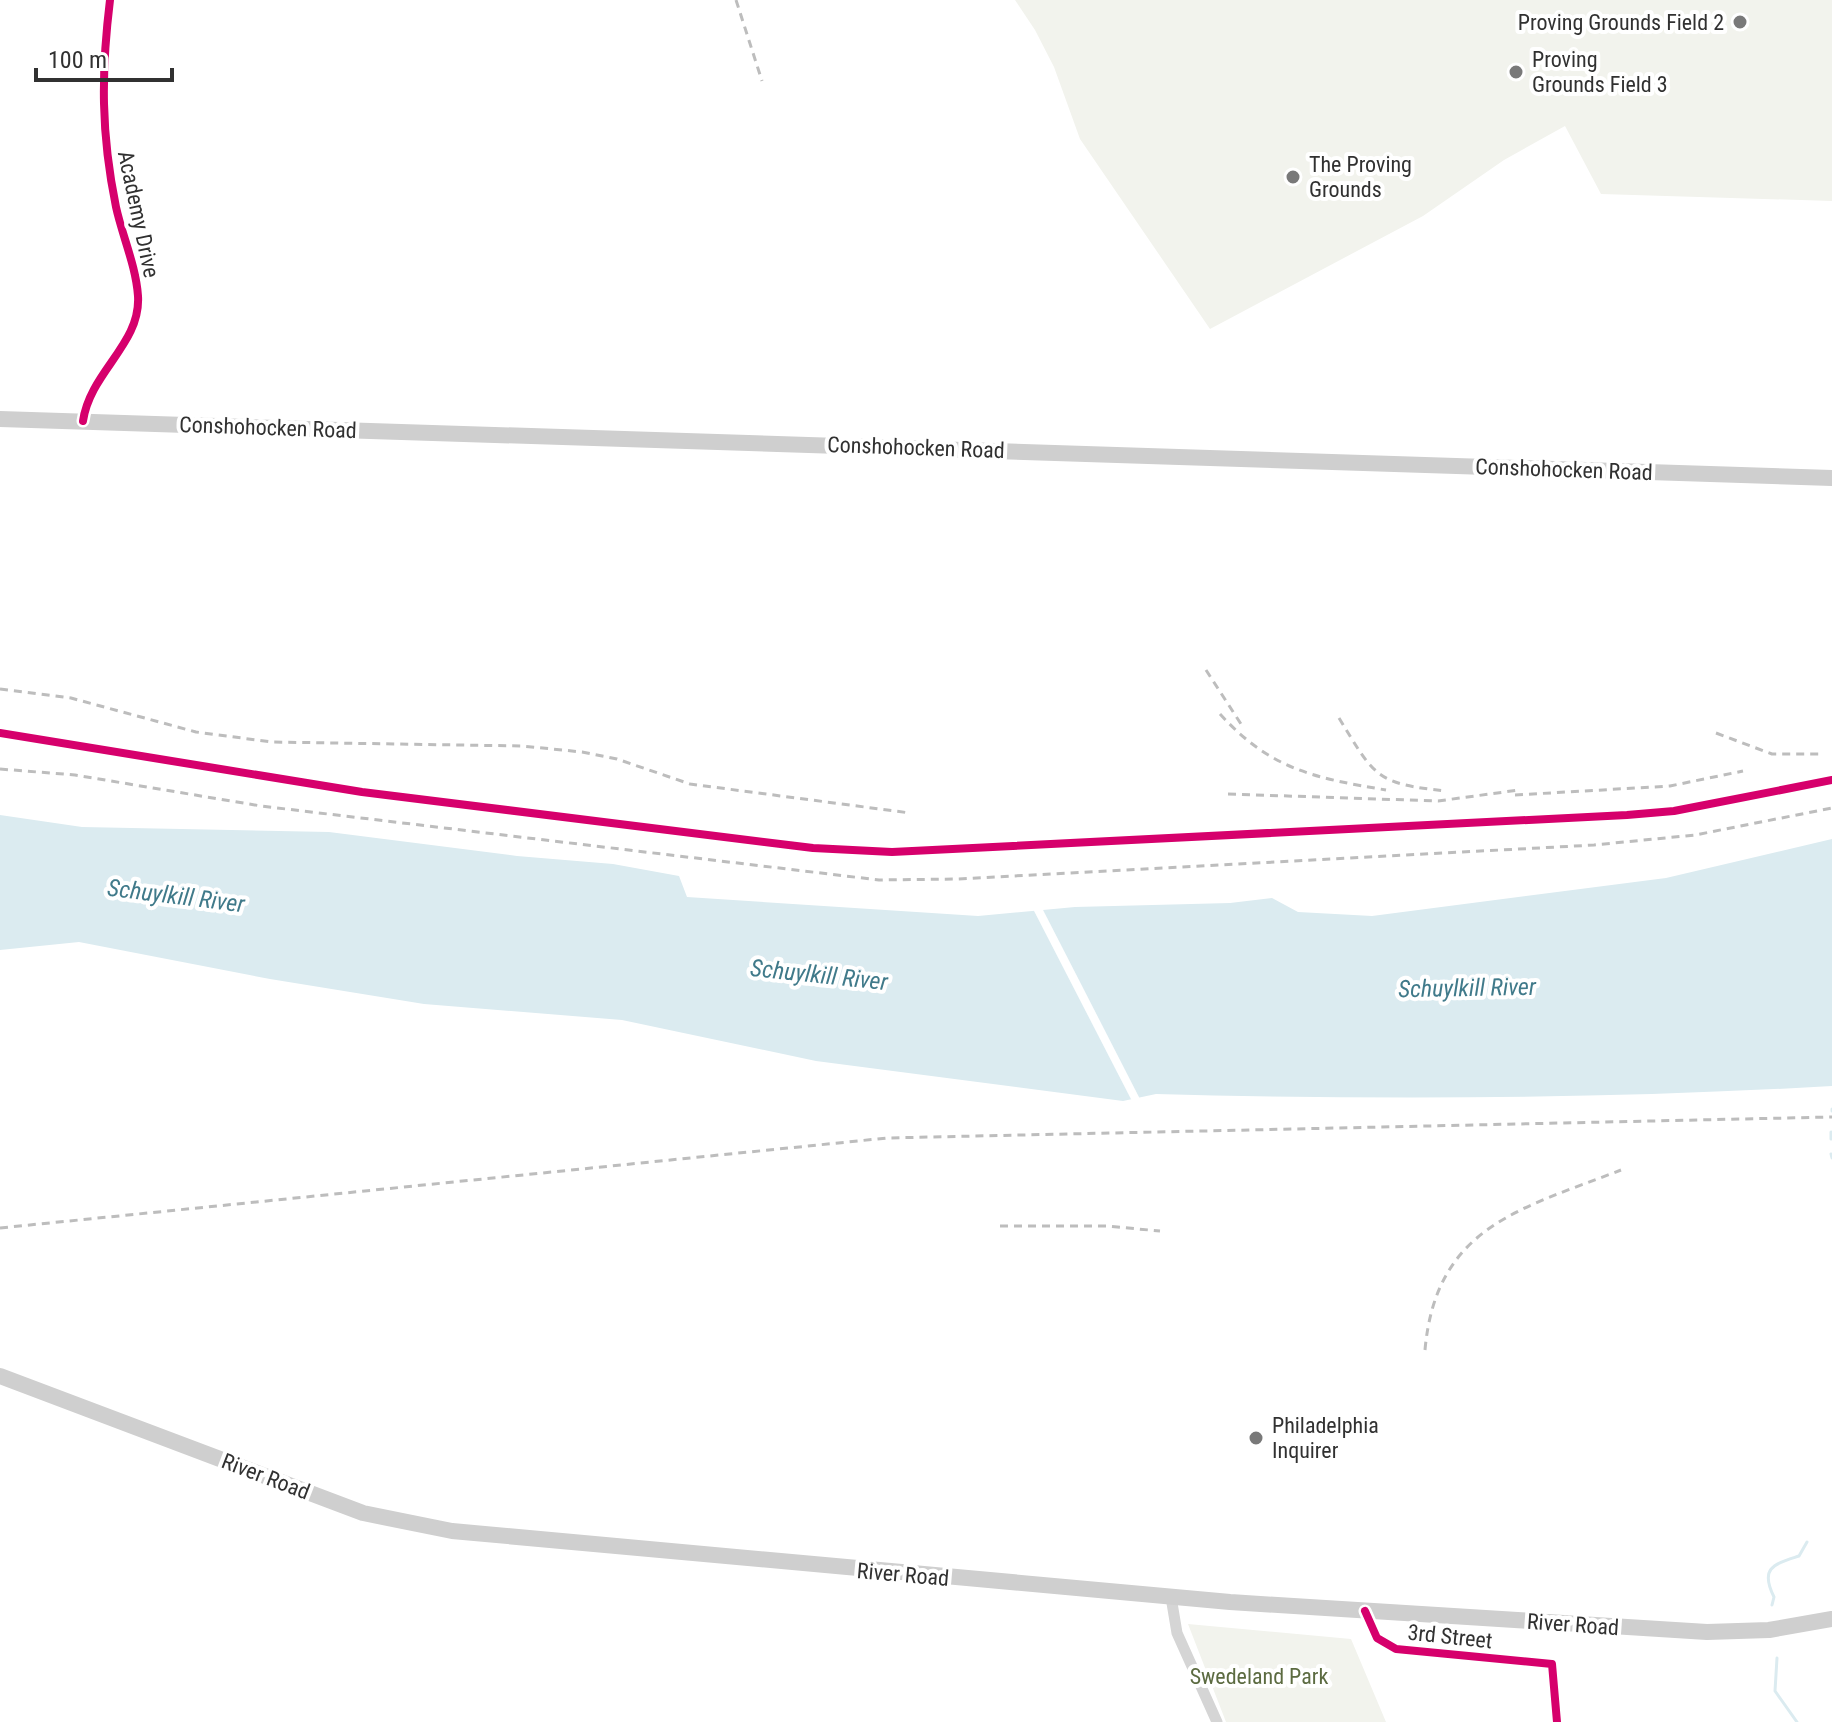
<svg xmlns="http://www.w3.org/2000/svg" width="1832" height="1722" viewBox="0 0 1832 1722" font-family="'Roboto Condensed',sans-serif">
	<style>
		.green { fill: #f2f3ed }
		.water { fill: #dbebf0 }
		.pier { fill: #fff }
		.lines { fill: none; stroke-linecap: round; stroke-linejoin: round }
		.stream { stroke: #dbebf0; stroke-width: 3 }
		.minor { stroke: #d5d5d5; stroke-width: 11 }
		.secondary { stroke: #cfcfcf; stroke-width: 16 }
		.rail { stroke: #bdbdbd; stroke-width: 3; stroke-dasharray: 8 6; stroke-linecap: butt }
		.cycleway-casing { stroke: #fff; stroke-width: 13 }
		.cycleway { stroke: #d6006c; stroke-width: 8 }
		.poi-dot { fill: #797979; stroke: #fff; stroke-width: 3 }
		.labels { text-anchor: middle; stroke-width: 8; stroke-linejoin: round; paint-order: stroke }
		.poi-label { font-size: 22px; fill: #313131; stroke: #fff; text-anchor: start }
		.street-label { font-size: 22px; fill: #313131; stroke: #fff }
		.park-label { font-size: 22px; fill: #5c6b41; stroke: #fff }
		.water-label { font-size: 24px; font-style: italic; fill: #407a8a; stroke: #fff }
	</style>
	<rect width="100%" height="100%" fill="#fff"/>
	<path class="green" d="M1015,0H1832V201L1601,194L1565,126L1504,160L1423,216L1210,329L1080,139L1054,67L1035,30Z
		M1188,1624L1351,1639L1386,1722H1226Z"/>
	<path class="water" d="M0,815L82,827L329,832L517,856L613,864L679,876L687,897L978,916L1075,907L1230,903L1272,898L1298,912L1372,916L1666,878L1832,839V1086C1607,1099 1382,1100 1156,1094L1123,1101L816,1061L622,1020L424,1004L270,979L79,942L0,950Z"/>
	<path class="pier" d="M1041,906L1080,982L1141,1101L1133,1103L1032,907Z"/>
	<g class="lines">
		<path class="stream" d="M1832,1111V1109
			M1831,1139V1132
			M1831,1154L1832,1158
			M1772,1605L1774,1597C1759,1567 1775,1564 1799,1556L1807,1542
			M1777,1658L1775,1691L1797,1722"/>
		<path class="minor" d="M83,421C90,372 141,344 138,296C136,266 122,235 116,207C101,134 101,73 110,0
			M1171,1597L1177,1633L1217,1722
			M1365,1611L1377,1638L1396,1649L1552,1664L1557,1722"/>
		<path class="secondary" d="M0,419L1832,478
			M0,1376L363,1513L452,1531L1230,1602L1707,1632L1769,1630L1832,1619"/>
		<path class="rail" d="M736,0L762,81
			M1206,670L1241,724
			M0,689L71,698L196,732L272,742L522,746L582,752L617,759L690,784L910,813
			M1220,714C1271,770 1315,778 1386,790
			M1339,718C1375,777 1376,784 1447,791
			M1716,733L1772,754H1821
			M0,769L75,775L261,806L879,880L957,879L1594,845L1695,835L1832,808
			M1228,794L1438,801L1519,790
			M1515,795L1670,786L1743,771
			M1000,1226H1106L1160,1231
			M0,1228L887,1138L1832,1117
			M1425,1350C1436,1226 1521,1209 1621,1170"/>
		<defs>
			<path id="cycleway" d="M83,421C90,372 141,344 138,296C136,266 122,235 116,207C101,134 101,73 110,0
				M0,733L362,792L813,848L892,852L1627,815L1674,811L1832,780
				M1365,1611L1377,1638L1396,1649L1552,1664L1557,1722"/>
		</defs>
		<use href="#cycleway" class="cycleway-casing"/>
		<use href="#cycleway" class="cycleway"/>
	</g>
	<g class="poi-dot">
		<circle cx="1740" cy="22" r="8"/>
		<circle cx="1516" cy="72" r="8"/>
		<circle cx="1293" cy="177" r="8"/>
		<circle cx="1256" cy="1438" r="8"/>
	</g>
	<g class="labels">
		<g class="poi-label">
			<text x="1724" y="30" text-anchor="end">Proving Grounds Field 2</text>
			<text x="1532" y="67">Proving<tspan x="1532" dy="25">Grounds Field 3</tspan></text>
			<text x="1309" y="172">The Proving<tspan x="1309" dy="25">Grounds</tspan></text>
			<text x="1272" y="1433">Philadelphia<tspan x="1272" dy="25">Inquirer</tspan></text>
		</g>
		<g class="street-label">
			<text transform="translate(139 214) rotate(78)" y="8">Academy Drive</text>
			<text transform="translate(268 427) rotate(2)" y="8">Conshohocken Road</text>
			<text transform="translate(916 447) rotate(2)" y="8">Conshohocken Road</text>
			<text transform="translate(1564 469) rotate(2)" y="8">Conshohocken Road</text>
			<text transform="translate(266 1476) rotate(21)" y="8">River Road</text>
			<text transform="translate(903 1574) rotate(5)" y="8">River Road</text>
			<text transform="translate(1573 1624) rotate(4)" y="8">River Road</text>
			<text transform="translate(1450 1636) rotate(6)" y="8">3rd Street</text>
		</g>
		<g class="park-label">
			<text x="1259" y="1684">Swedeland Park</text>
		</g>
		<g class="water-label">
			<text transform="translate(176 896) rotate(7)" y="8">Schuylkill River</text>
			<text transform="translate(819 975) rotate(6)" y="8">Schuylkill River</text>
			<text transform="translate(1467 988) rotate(-1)" y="8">Schuylkill River</text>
		</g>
	</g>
	<path d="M36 68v12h136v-12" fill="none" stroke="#313131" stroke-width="4"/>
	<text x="48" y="68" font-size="24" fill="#313131" stroke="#ffffff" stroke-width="6" paint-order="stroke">100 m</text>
</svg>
